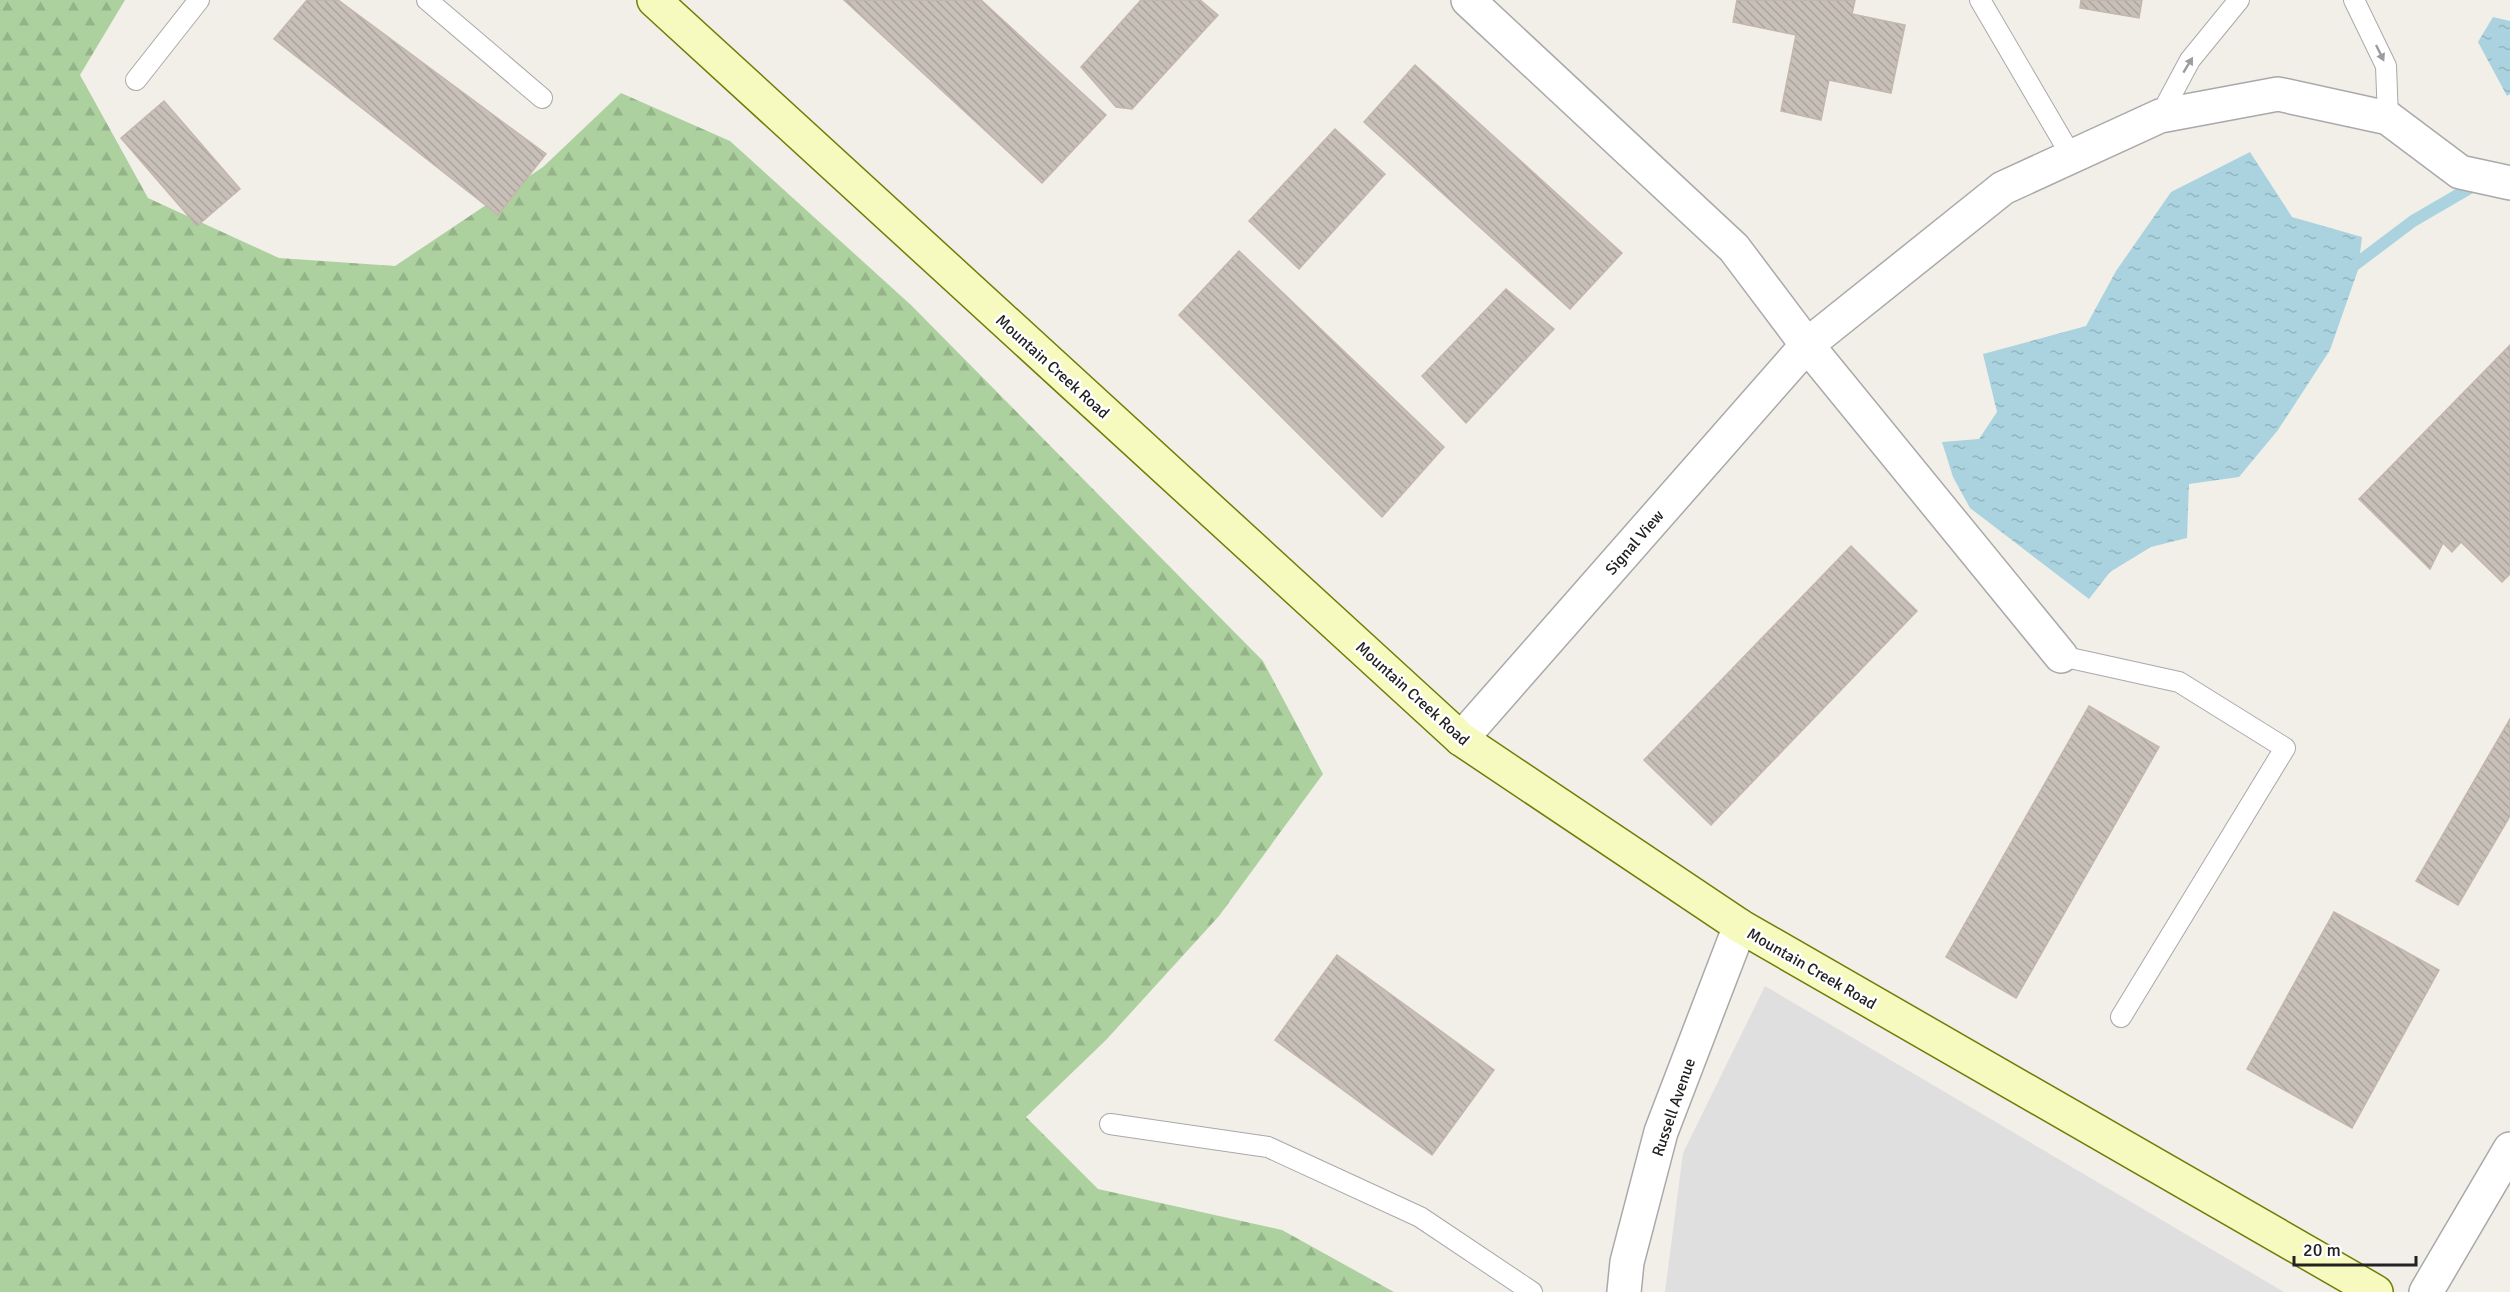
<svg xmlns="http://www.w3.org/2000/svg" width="2510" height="1292" viewBox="0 0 2510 1292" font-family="Signika,sans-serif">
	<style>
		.residential { fill: #e0dfdf }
		.forest { fill: url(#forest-firs) }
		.water { fill: url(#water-ripples) }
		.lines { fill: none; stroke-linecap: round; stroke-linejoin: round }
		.stream { stroke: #aad3df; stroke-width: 12 }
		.building { fill: url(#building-back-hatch); stroke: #c4b6ab; stroke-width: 1.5 }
		.lane-casing { stroke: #a9a9a9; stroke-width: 22 }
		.street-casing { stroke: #a9a9a9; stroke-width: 36 }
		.secondary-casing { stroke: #707d05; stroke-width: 36 }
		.lane { stroke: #fff; stroke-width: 20 }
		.street { stroke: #fff; stroke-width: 33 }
		.secondary { stroke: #f7fabf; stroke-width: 33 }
		.oneway { fill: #9c9c9c }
		.labels { text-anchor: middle; stroke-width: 5; stroke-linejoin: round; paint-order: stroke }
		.street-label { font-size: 16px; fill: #222; stroke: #fff }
	</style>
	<defs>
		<pattern id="forest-firs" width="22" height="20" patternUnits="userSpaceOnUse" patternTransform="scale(1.5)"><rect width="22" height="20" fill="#add19e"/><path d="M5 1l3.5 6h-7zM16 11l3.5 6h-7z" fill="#95b388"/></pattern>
		<pattern id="water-ripples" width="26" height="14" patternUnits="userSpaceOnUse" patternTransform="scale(1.5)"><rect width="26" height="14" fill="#aad3df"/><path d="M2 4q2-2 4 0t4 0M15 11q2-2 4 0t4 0" fill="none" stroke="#92b5bf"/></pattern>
		<pattern id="building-back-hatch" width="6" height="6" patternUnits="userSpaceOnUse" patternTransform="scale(1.5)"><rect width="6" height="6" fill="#c7bfb8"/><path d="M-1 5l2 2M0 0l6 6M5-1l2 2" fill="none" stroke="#aba49e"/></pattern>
	</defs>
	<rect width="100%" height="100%" fill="#f2efe9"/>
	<path class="residential" d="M1765,986L2284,1292H1665L1683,1153Z"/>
	<path class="forest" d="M0,0H125L80,75L148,198L279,258L395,266L543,167L621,93L730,141L911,305L1263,661L1323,774L1219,916L1106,1040L1026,1117L1098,1189L1282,1230L1394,1292H0Z"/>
	<path class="water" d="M2493,17L2510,21V94L2507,96L2478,42Z
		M2250,152L2292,217L2362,237L2358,270L2330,350L2278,430L2239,477L2189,484L2187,538L2151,547L2110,572L2089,599L1970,508L1953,477L1942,442L1979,439L1997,412L1983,354L2086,326L2116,271L2171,192Z"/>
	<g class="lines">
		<path class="stream" d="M2348,270L2413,221L2480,182"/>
	</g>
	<path class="building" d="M307,0H338L546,154L498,215L274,39Z
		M844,0H981L1106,115L1042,183Z
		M1141,0H1200L1218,15L1132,109L1116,107L1081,67Z
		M1737,0H1855L1852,14L1905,25L1891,93L1829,80L1821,120L1781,111L1796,35L1733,22Z
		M2081,0H2142L2139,18L2080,8Z
		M1415,65L1622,253L1570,309L1364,122Z
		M164,101L240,189L197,226L121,138Z
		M1335,129L1385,174L1299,269L1249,221Z
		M1239,251L1444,447L1382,517L1179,315Z
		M1506,289L1554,329L1466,423L1422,376Z
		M2510,345V574L2502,582L2461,542L2452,552L2443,543L2430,569L2359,499Z
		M1851,546L1917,611L1711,825L1644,760Z
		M2089,706L2159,747L2016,998L1946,957Z
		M2510,719V816L2458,905L2416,881Z
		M2334,912L2439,970L2352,1128L2247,1069Z
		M1337,955L1494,1070L1432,1155L1275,1040Z"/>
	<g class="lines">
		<defs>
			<path id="lane" d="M427,0L542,98
				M1980,0L2072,157
				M2354,0L2386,66L2388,118
				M136,80L199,0
				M2160,116L2190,60L2239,0
				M2061,656L2179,682L2285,748L2121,1017
				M1110,1124L1268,1147L1420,1217L1532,1292"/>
			<path id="street" d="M1468,0L1734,248L1807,345L2061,656
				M1461,739L1807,345L2003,188L2160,116L2278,94L2388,118L2460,172L2510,183
				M1624,1292L1627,1262L1661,1132L1740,926
				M2426,1292L2510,1149"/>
			<path id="secondary" d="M654,0L1461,739L1740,926L2376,1292"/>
		</defs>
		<use href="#lane" class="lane-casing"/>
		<use href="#street" class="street-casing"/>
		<use href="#secondary" class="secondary-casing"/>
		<use href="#lane" class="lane"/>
		<use href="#street" class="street"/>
		<use href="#secondary" class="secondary"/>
	</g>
	<defs><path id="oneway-solid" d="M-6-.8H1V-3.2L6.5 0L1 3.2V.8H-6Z" transform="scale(1.5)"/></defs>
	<g class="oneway">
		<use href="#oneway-solid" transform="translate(2380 53) rotate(64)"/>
		<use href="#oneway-solid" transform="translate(2188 65) rotate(-59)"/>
	</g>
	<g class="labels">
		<g class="street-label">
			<text transform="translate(1053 366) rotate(42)" y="6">Mountain Creek Road</text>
			<text transform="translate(1634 542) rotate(-49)" y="6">Signal View</text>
			<text transform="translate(1413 693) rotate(42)" y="6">Mountain Creek Road</text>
			<text transform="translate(1812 968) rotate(30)" y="6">Mountain Creek Road</text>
			<text transform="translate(1673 1107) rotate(-71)" y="6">Russell Avenue</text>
		</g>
	</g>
	<path d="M2294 1256v9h122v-9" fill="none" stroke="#222222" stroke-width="3"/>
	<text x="2303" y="1256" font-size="18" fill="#222222" stroke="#ffffff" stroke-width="4.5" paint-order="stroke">20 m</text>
</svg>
